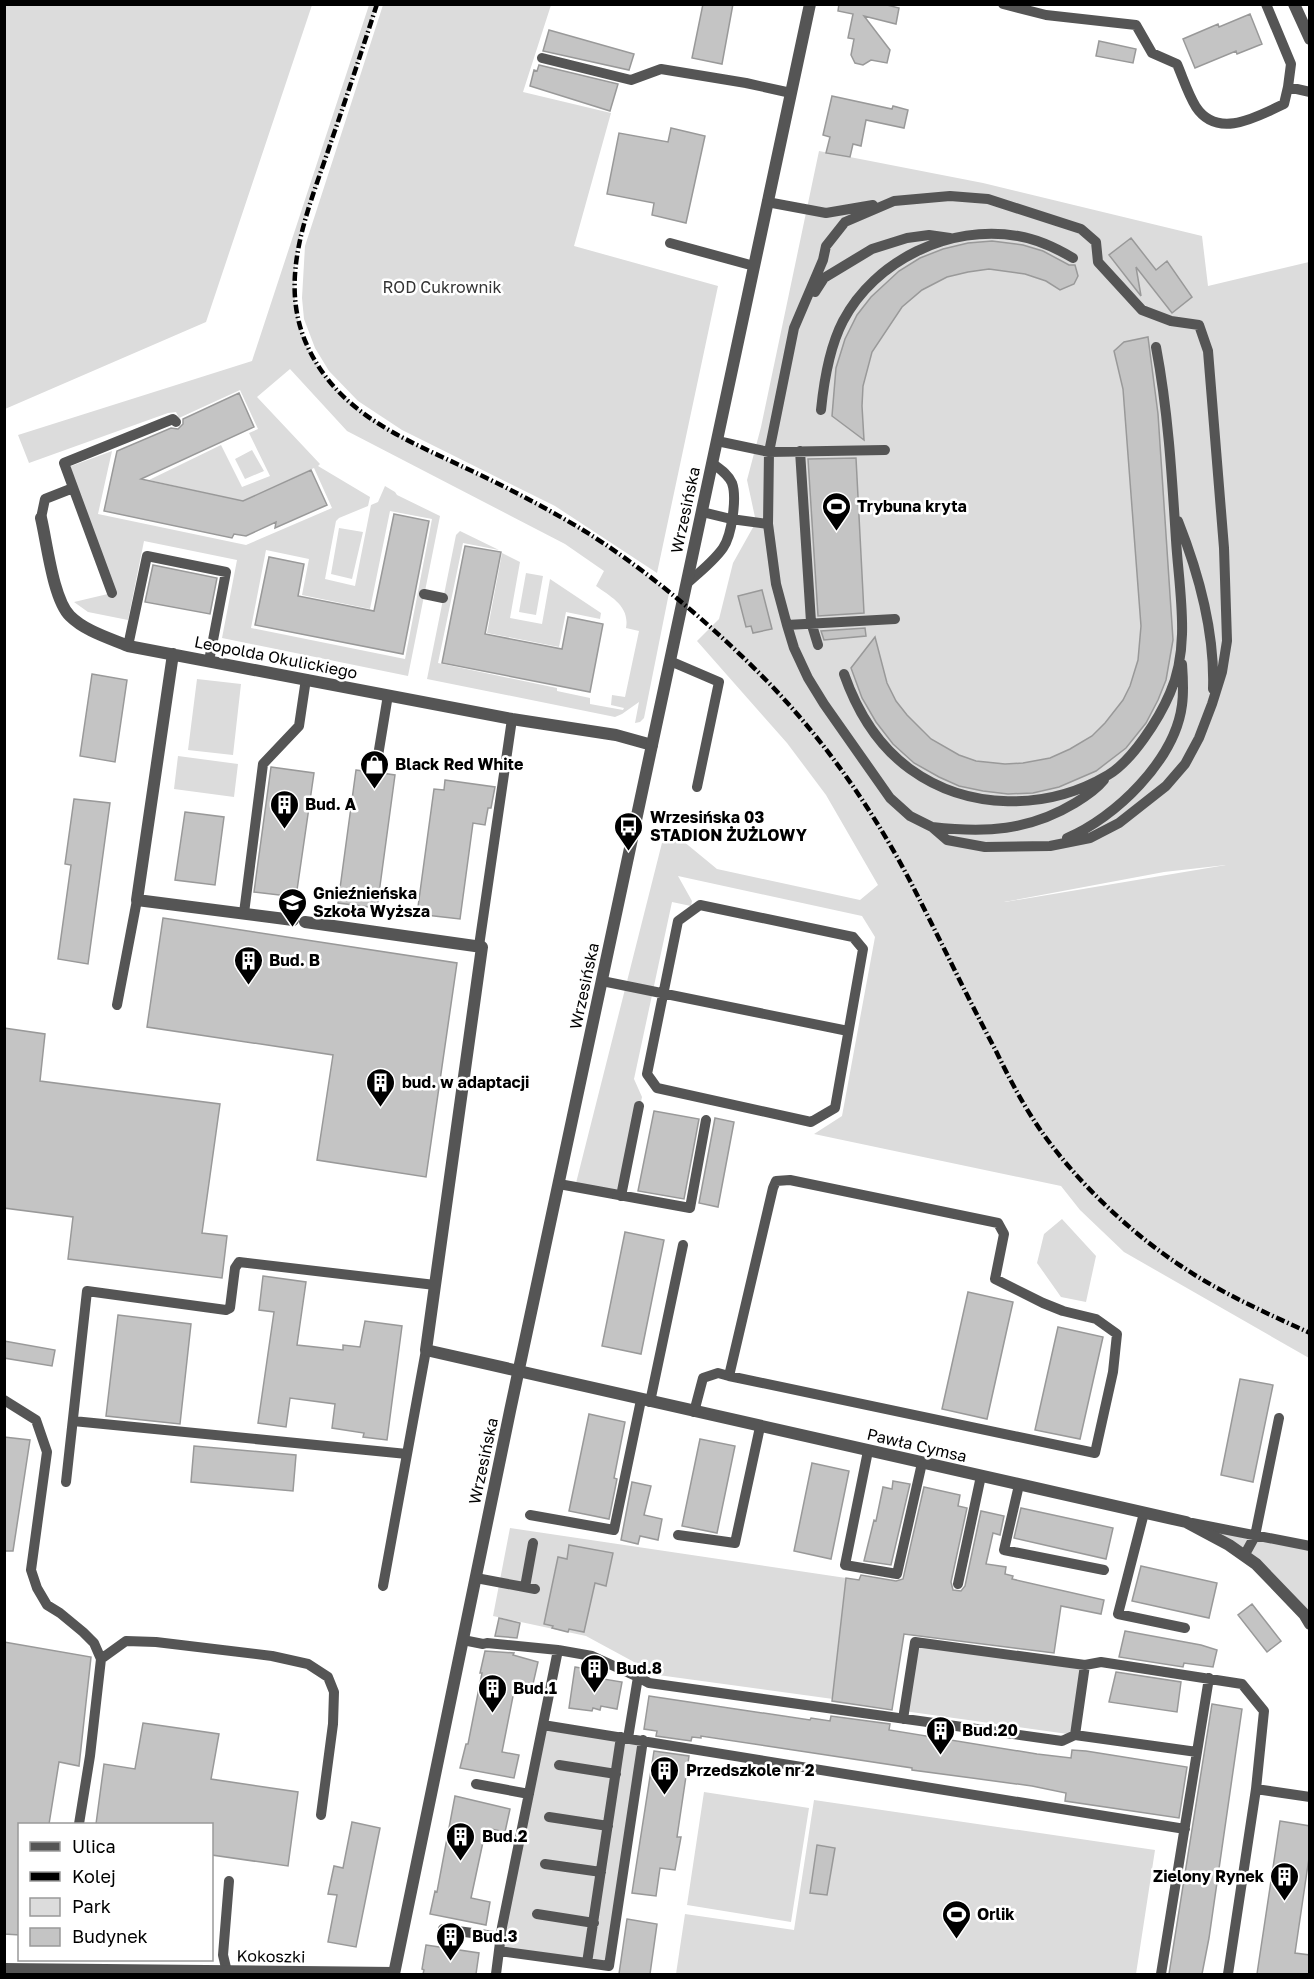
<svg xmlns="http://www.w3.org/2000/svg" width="1314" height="1979" viewBox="0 0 1314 1979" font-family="'Golos Text',sans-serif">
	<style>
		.green { fill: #dcdcdc; fill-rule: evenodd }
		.building { fill: #c4c4c4; stroke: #999; stroke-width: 1.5 }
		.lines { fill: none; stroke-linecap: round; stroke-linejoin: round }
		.service { stroke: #555; stroke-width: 10 }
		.minor { stroke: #555; stroke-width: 12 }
		.tertiary { stroke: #555; stroke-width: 12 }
		.rail { stroke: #000; stroke-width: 4.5; stroke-dasharray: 9 3 1.5 3; stroke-linecap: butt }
		.labels { text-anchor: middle; stroke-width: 5; stroke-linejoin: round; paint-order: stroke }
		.park-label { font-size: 16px; fill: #333; stroke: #fff }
		.poi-label { font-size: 16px; font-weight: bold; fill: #000; stroke: #fff; text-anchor: start }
		.street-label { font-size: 16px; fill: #000; stroke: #fff }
	</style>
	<rect width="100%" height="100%" fill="#fff"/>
	<path class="green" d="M5,4L312,5L206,322L5,409Z
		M369,5H377C359,59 341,114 323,169C314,195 302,223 297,251C271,412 437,448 545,508C590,532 629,562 669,593L644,718L640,722L635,723L639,702L622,714L615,717L427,679L456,535L460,531L499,550L463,543L438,663L557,688V691L590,698V704L623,710L624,708L611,705L612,695L625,697L639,631L626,628C630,606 611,597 596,586L604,571L565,544L347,431L290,369L257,397L320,464L318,466L370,497L368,506L339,518L336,521L325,579L355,586L371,505L378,502L385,486L395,492L397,495L440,516L408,676L222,638L237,560L144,541L128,620L88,612L74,602L112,593L66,468L112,451L98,514L246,545L332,508L314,468L243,501L149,480L221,445L242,487L270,476L249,433L258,429L240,390L179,418L176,412L168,413L29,463L18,435L252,361ZM390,511L432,519L405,659L251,628L266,550L309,559L302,595L370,609Z
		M383,5H551L523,92L611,113L574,246L718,286L657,573L555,506L402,430L358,401L329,371L315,348L304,319L302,298L305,246Z
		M819,151L983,183L1202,236L1208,286L1309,262V1358L1124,1252L1080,1210L1061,1186L814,1134L842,1116L875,937L862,916L678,876L692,901L691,906L672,902L634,1079L642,1097L621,1196L575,1187L666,827L717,869L860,900L878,885L826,795L787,743L697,641L719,619L733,563L756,522L747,480L761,427ZM1226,865L1005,902H1004L1164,872Z
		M252,450L264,471L245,479L235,459Z
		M339,528L363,532L352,579L331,574Z
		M502,553L520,562L510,618L542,624L550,579L601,613L600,619L566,612L559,647L487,633Z
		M526,573L543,576L536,615L519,612Z
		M197,679L241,684L233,755L188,750Z
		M178,756L238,764L234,797L174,789Z
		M1062,1219L1096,1256L1086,1302L1061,1297L1037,1263L1044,1234Z
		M1186,1522L1309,1546V1624L1256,1564Z
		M510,1528L846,1578L833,1699L658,1675L586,1636L493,1616Z
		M915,1642L1085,1665L1075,1735L904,1711Z
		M543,1725L643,1740L609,1966L499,1951Z
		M704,1792L809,1808L791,1922L687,1905Z
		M814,1800L1155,1850L1136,1974H676L685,1914L794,1930Z"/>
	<path class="building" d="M703,4H733L722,64L692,58Z
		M839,4H883L899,8L896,24L864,16L890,50L887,63L871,60L863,65L855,63L851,55L854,39L848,38L853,14L838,11Z
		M1250,14L1262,44L1237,54L1236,51L1195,68L1183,39L1218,24L1219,27Z
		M549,30L634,54L629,70L543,51Z
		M1099,41L1136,49L1133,63L1096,56Z
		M539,65L618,84L610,111L530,86L534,70L537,71Z
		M832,96L892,109L893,106L908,110L904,128L866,120L861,146L853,144L850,157L826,153L830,137L823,135Z
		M671,128L705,136L686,223L652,215L654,203L607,194L619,133L668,142Z
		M1131,238L1156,270L1167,261L1192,297L1172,313L1136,267L1141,296L1109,255Z
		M992,241L1023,245L1043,251L1069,265H1075L1078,276L1074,284L1060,290L1046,281L1025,274L989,269L968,272L947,277L922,290L902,307L872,352L863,386L862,406L864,440L832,416L836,368L845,339L857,315L871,297L899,271L920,258L943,249L968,243Z
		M1148,337L1158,414L1173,640L1166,680L1158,700L1146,723L1126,748L1096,771L1059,787L1033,793L1008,794L983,791L959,786L939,777L914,763L893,744L876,722L862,698L851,668L875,637L887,683L896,701L907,715L931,739L959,755L976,761L1005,764L1023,763L1050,758L1070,749L1092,736L1105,723L1123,700L1130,686L1138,660L1141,626L1123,389L1114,351L1124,342Z
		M239,393L254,427L141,479L243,501L311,470L327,505L275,528L276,522L246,536L234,534L232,538L104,511L117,451L171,428L178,429L183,424V419Z
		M856,458L864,613L818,616L808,459Z
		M394,514L429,521L403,654L255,625L269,557L304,564L298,596L374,611Z
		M465,546L501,552L485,634L562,649L568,617L603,624L590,692L442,663Z
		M153,565L217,578L210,614L145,602Z
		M762,590L772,629L753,633L751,626L746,627L738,596Z
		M865,628L866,636L824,640L821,631Z
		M92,674L127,680L115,762L80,756Z
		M271,767L314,773L296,897L254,892Z
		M356,770L370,772L375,775L381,773L395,775L377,908L338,903Z
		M445,780L495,787L491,808H488L485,825L473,823L460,919L417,914L434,789L444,790Z
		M74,799L110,803L88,964L58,959L71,865L65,864Z
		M185,812L224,817L215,885L175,880Z
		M163,918L457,963L426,1177L317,1160L333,1055L147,1027Z
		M4,1028L45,1034L40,1081L220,1104L202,1233L227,1236L222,1278L68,1259L73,1217L4,1208Z
		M654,1111L699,1119L684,1199L638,1191Z
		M715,1118L734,1122L718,1207L699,1203Z
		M625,1232L664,1240L641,1354L602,1346Z
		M263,1276L306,1282L297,1345L343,1350V1345L360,1347L365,1321L402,1326L387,1440L363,1437L364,1433L332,1428L335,1404L290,1398L286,1427L258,1423L274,1312L259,1310Z
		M968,1292L1013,1302L987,1419L942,1409Z
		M118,1315L191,1324L180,1424L106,1416Z
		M1058,1327L1103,1337L1080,1439L1035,1430Z
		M4,1341L55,1350L52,1366L4,1358Z
		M1240,1379L1273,1385L1253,1482L1221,1475Z
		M589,1414L625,1422L614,1478L617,1479L609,1519L569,1511Z
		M4,1437L30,1440L13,1551H4Z
		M700,1439L735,1446L717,1533L682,1526Z
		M194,1446L296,1455L293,1491L191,1482Z
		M812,1463L849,1471L831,1559L794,1551Z
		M893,1481L910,1484L891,1565L864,1561L874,1520L876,1521L883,1487L892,1489Z
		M632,1482L651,1486L644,1515L662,1519L658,1540L640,1536L638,1544L621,1540Z
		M924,1487L960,1495L958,1506L967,1508L951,1582L953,1590L961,1591L965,1586L981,1511L1004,1516L1000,1535L993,1533L986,1564L1006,1567L1005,1574L1013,1576L1012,1579L1104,1600L1101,1614L1061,1606L1054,1653L904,1634L892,1710L832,1701L846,1578L859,1580L861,1575L896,1581L903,1579Z
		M1021,1508L1113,1528L1106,1559L1014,1538Z
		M569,1545L613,1553L606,1586L595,1583L584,1632L569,1629L568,1632L552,1628L553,1626L544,1624L558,1557L567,1559Z
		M1141,1566L1217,1583L1209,1618L1132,1601Z
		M1252,1604L1281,1641L1267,1652L1238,1615Z
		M499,1618L520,1623L517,1638L495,1636Z
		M1125,1631L1201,1645L1217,1650L1213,1667L1184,1663L1183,1667L1119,1657Z
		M4,1642L91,1657L79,1766L59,1762L49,1824H20V1935L4,1934Z
		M485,1651L514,1653L513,1655L538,1662L533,1684L516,1681L502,1752L519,1755L514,1778L460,1768L466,1744H468L482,1673H480Z
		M575,1667L599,1671L597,1678L622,1682L617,1709L601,1706L600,1710L593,1708L592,1711L569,1708Z
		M1116,1672L1181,1682L1177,1712L1109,1702Z
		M649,1696L810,1720L811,1718L830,1721L831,1716L890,1724L889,1730L1037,1754L1071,1758L1072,1750L1086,1751L1187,1767L1179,1818L1065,1801L1066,1793L1032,1786L912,1770V1768L701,1736V1738L692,1737L691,1741L656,1736L657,1731L644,1729Z
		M1212,1704L1242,1709L1209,1938L1202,1974H1169Z
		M143,1723L219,1734L211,1779L298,1792L288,1866L212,1855V1824H96L104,1764L135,1769Z
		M654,1751L689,1756L677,1837H681L675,1870L660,1868L656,1896L632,1893Z
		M455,1796L510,1809L505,1832L486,1828L471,1898L490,1902L486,1925L430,1914L435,1891L437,1892Z
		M1280,1821L1310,1826V1851L1295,1953L1310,1955V1974H1257Z
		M352,1822L380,1828L356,1947L328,1942L337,1895L328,1894L334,1866L343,1868Z
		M817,1845L835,1848L827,1895L810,1893Z
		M627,1919L657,1924L650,1974H619Z
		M426,1945L479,1953L476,1974H423L424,1970L422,1969Z"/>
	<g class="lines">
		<path class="service" d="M1003,4L1046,15L1136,25L1152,53L1177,64C1183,78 1188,94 1196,107C1218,140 1258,116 1284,104L1288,87
			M1266,4L1291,64L1288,87L1310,92
			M542,58L631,80L661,69L746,83L791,93
			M950,196L988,199L1081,229L1096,242L1098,262L1142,310L1171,321L1199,325L1208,351L1224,548L1227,641L1222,672L1212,704L1199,738L1185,764L1166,786L1119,823L1090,838L1050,846L985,847L947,840L932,827L910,816L890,798L824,704L808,678L794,648L787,625L776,584L768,524L769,452L794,328L823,260L826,246L845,222L894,201Z
			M767,202L826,213L873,205
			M670,243L754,266
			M815,292L824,278L872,249L907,238L929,235L950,238
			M821,410C824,380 829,348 843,321C875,260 950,224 1018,236C1037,239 1056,248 1073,258
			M717,441L769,452L885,450
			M800,451L811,622L818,645
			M702,512L731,519L768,524
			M41,518L45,499L73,488
			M1178,521C1199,574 1215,631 1213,689
			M686,584C699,573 714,561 723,548C732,535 737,497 732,483C728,474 720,469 712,463
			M112,593L64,463L173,419L176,422
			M424,594L443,598
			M787,625L895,619
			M128,646L147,556L226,572L209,661
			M670,661L719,682L697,787
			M844,674C857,711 877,745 910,769C968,811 1047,811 1108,775C1132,761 1159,719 1170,693C1191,646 1179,590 1176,540C1172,476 1168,410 1156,347
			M376,768L388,695
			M932,827C985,833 1029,831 1075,803C1085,797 1096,790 1104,780
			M1067,838C1115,818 1175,760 1182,705C1184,691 1183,678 1182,664
			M700,905L853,937L863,949L835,1108L811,1122L657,1088L647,1074L678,921Z
			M244,913L263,764L299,726L306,679
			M479,946L512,719
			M602,981L848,1031
			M117,1005L137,900
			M559,1184L690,1208L706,1120
			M621,1196L639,1106
			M4,1400L36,1420L47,1452L31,1570L37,1588L47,1605L60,1613L83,1632L94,1643L101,1659L90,1756L79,1824
			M650,1402L683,1245
			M694,1412L703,1378L718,1373L729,1376L773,1188L776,1181L790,1180L998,1223L1004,1234L995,1279L1043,1303L1063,1311L1096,1319L1117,1334L1113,1372L1095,1453L729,1376
			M73,1421L407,1454
			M868,1451L845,1565L897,1574L922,1463
			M66,1482L87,1291L226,1310L230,1308L235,1268L239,1262L435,1285
			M1019,1485L1004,1550L1104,1570
			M1144,1513L1118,1614L1185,1628
			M530,1515L614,1530L641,1400
			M1192,1523L1310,1546
			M678,1535L735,1543L760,1427
			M1244,1556L1255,1536L1279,1418
			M476,1578L535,1589
			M958,1584L981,1476
			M383,1586L426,1350
			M525,1587L533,1543
			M463,1640L483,1644L487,1643L558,1650L592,1656L638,1677L628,1738
			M101,1659L126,1641L156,1642L272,1656L308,1664L328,1677L334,1692L333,1724L321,1815
			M638,1677L649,1683L1062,1741L1075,1735L1197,1752
			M903,1719L915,1642L1085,1665L1101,1662L1242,1684L1264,1711L1256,1789L1228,1974
			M543,1725L1185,1829
			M1075,1735L1085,1665
			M559,1765L616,1774
			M476,1784L529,1794
			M1256,1789L1310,1797
			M549,1817L608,1826
			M545,1864L601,1872
			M537,1914L594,1923
			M443,1929L501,1937
			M499,1951L609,1966L643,1740
			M587,1963L621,1737
			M227,1972L223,1955L229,1881
			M496,1974L502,1927L558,1650
			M1161,1974L1209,1678"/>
		<path class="minor" d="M1294,4L1310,39
			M41,518C47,543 53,599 70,616C85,631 109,638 128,646L512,719L616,735L652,745
			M173,654L137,900L293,920
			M305,922L482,947L426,1350L1186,1522L1229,1545L1256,1564L1304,1614L1310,1624
			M4,1969L394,1973"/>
		<path class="tertiary" d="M394,1974L510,1411L810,4"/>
		<path class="rail" d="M377,4C362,50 347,96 331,142C310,206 277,276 306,343C338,416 408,440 474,472C510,489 544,507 578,527C643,566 714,627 767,681C824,740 871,807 909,879C938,935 965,993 995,1049C1008,1076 1022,1103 1039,1128C1074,1179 1129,1232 1181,1266C1221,1293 1266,1313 1310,1333"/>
	</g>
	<defs>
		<symbol id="stadium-pin" viewBox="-11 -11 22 30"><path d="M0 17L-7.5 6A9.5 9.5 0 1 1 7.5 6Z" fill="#000" stroke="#fff"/><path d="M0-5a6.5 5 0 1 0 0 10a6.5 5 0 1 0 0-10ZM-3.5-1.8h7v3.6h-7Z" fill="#fff"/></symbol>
		<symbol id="shop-pin" viewBox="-11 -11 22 30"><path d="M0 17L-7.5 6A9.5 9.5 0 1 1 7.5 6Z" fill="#000" stroke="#fff"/><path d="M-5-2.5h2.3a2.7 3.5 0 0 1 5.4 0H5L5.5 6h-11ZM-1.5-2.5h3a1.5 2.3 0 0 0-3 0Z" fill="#fff"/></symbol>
		<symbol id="building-pin" viewBox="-11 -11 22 30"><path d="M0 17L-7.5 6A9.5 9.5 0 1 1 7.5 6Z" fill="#000" stroke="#fff"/><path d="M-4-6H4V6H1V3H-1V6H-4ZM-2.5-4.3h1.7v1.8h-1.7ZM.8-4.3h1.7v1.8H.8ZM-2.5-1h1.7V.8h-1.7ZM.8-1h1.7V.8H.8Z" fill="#fff"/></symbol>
		<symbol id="bus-pin" viewBox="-11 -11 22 30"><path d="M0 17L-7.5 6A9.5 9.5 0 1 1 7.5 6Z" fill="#000" stroke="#fff"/><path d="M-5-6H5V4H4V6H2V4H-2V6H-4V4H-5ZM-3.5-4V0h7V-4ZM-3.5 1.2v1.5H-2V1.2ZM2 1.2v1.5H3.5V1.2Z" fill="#fff"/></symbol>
		<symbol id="university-pin" viewBox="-11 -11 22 30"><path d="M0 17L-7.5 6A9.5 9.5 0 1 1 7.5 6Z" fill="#000" stroke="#fff"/><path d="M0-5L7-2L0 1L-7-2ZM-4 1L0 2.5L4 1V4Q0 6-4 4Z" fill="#fff"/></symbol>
	</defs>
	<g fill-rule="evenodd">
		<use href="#stadium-pin" x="820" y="490" width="33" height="45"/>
		<use href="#shop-pin" x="358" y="748" width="33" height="45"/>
		<use href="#building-pin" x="268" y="788" width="33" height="45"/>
		<use href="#bus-pin" x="612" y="810" width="33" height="45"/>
		<use href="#university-pin" x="276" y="886" width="33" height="45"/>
		<use href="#building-pin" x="232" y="944" width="33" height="45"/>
		<use href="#building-pin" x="364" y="1066" width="33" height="45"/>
		<use href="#building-pin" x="578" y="1652" width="33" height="45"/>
		<use href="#building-pin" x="476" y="1672" width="33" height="45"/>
		<use href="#building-pin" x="924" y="1714" width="33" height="45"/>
		<use href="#building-pin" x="648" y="1754" width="33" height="45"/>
		<use href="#building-pin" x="444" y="1820" width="33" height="45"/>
		<use href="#building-pin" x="1268" y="1860" width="33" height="45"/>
		<use href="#stadium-pin" x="940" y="1898" width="33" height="45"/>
		<use href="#building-pin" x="434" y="1920" width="33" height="45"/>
	</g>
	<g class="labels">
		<g class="park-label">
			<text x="442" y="293">ROD Cukrownik</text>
		</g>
		<g class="poi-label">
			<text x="857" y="512">Trybuna kryta</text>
			<text x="395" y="770">Black Red White</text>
			<text x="305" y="810">Bud. A</text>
			<text x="650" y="823">Wrzesińska 03<tspan x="650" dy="18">STADION ŻUŻLOWY</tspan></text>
			<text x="313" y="899">Gnieźnieńska<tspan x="313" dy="18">Szkoła Wyższa</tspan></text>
			<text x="269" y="966">Bud. B</text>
			<text x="402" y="1088">bud. w adaptacji</text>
			<text x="616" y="1674">Bud.8</text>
			<text x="513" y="1694">Bud.1</text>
			<text x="962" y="1736">Bud.20</text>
			<text x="686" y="1776">Przedszkole nr 2</text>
			<text x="482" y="1842">Bud.2</text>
			<text x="1264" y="1882" text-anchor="end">Zielony Rynek</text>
			<text x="977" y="1920">Orlik</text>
			<text x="472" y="1942">Bud.3</text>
		</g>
		<g class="street-label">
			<text transform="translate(685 510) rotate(-78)" y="6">Wrzesińska</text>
			<text transform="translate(276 657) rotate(11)" y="6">Leopolda Okulickiego</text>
			<text transform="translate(584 986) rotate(-78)" y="6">Wrzesińska</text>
			<text transform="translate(917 1445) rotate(13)" y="6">Pawła Cymsa</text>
			<text transform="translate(483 1461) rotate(-78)" y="6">Wrzesińska</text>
			<text transform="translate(271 1956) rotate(1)" y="6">Kokoszki</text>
		</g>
	</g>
	<rect width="1314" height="1979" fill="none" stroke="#000000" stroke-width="12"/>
	<rect x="18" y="1823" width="195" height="138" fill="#ffffff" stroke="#999999" stroke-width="1.5"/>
	<rect x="30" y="1842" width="30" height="9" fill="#555555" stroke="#999999" stroke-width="1.5"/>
	<text x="72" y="1853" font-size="18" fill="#000000">Ulica</text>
	<rect x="30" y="1872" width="30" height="9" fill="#000000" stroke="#999999" stroke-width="1.5"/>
	<text x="72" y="1883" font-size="18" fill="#000000">Kolej</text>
	<rect x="30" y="1898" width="30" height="18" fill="#dcdcdc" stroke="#999999" stroke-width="1.5"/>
	<text x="72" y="1913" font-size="18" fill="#000000">Park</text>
	<rect x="30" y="1928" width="30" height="18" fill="#c4c4c4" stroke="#999999" stroke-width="1.5"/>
	<text x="72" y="1943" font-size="18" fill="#000000">Budynek</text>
</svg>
